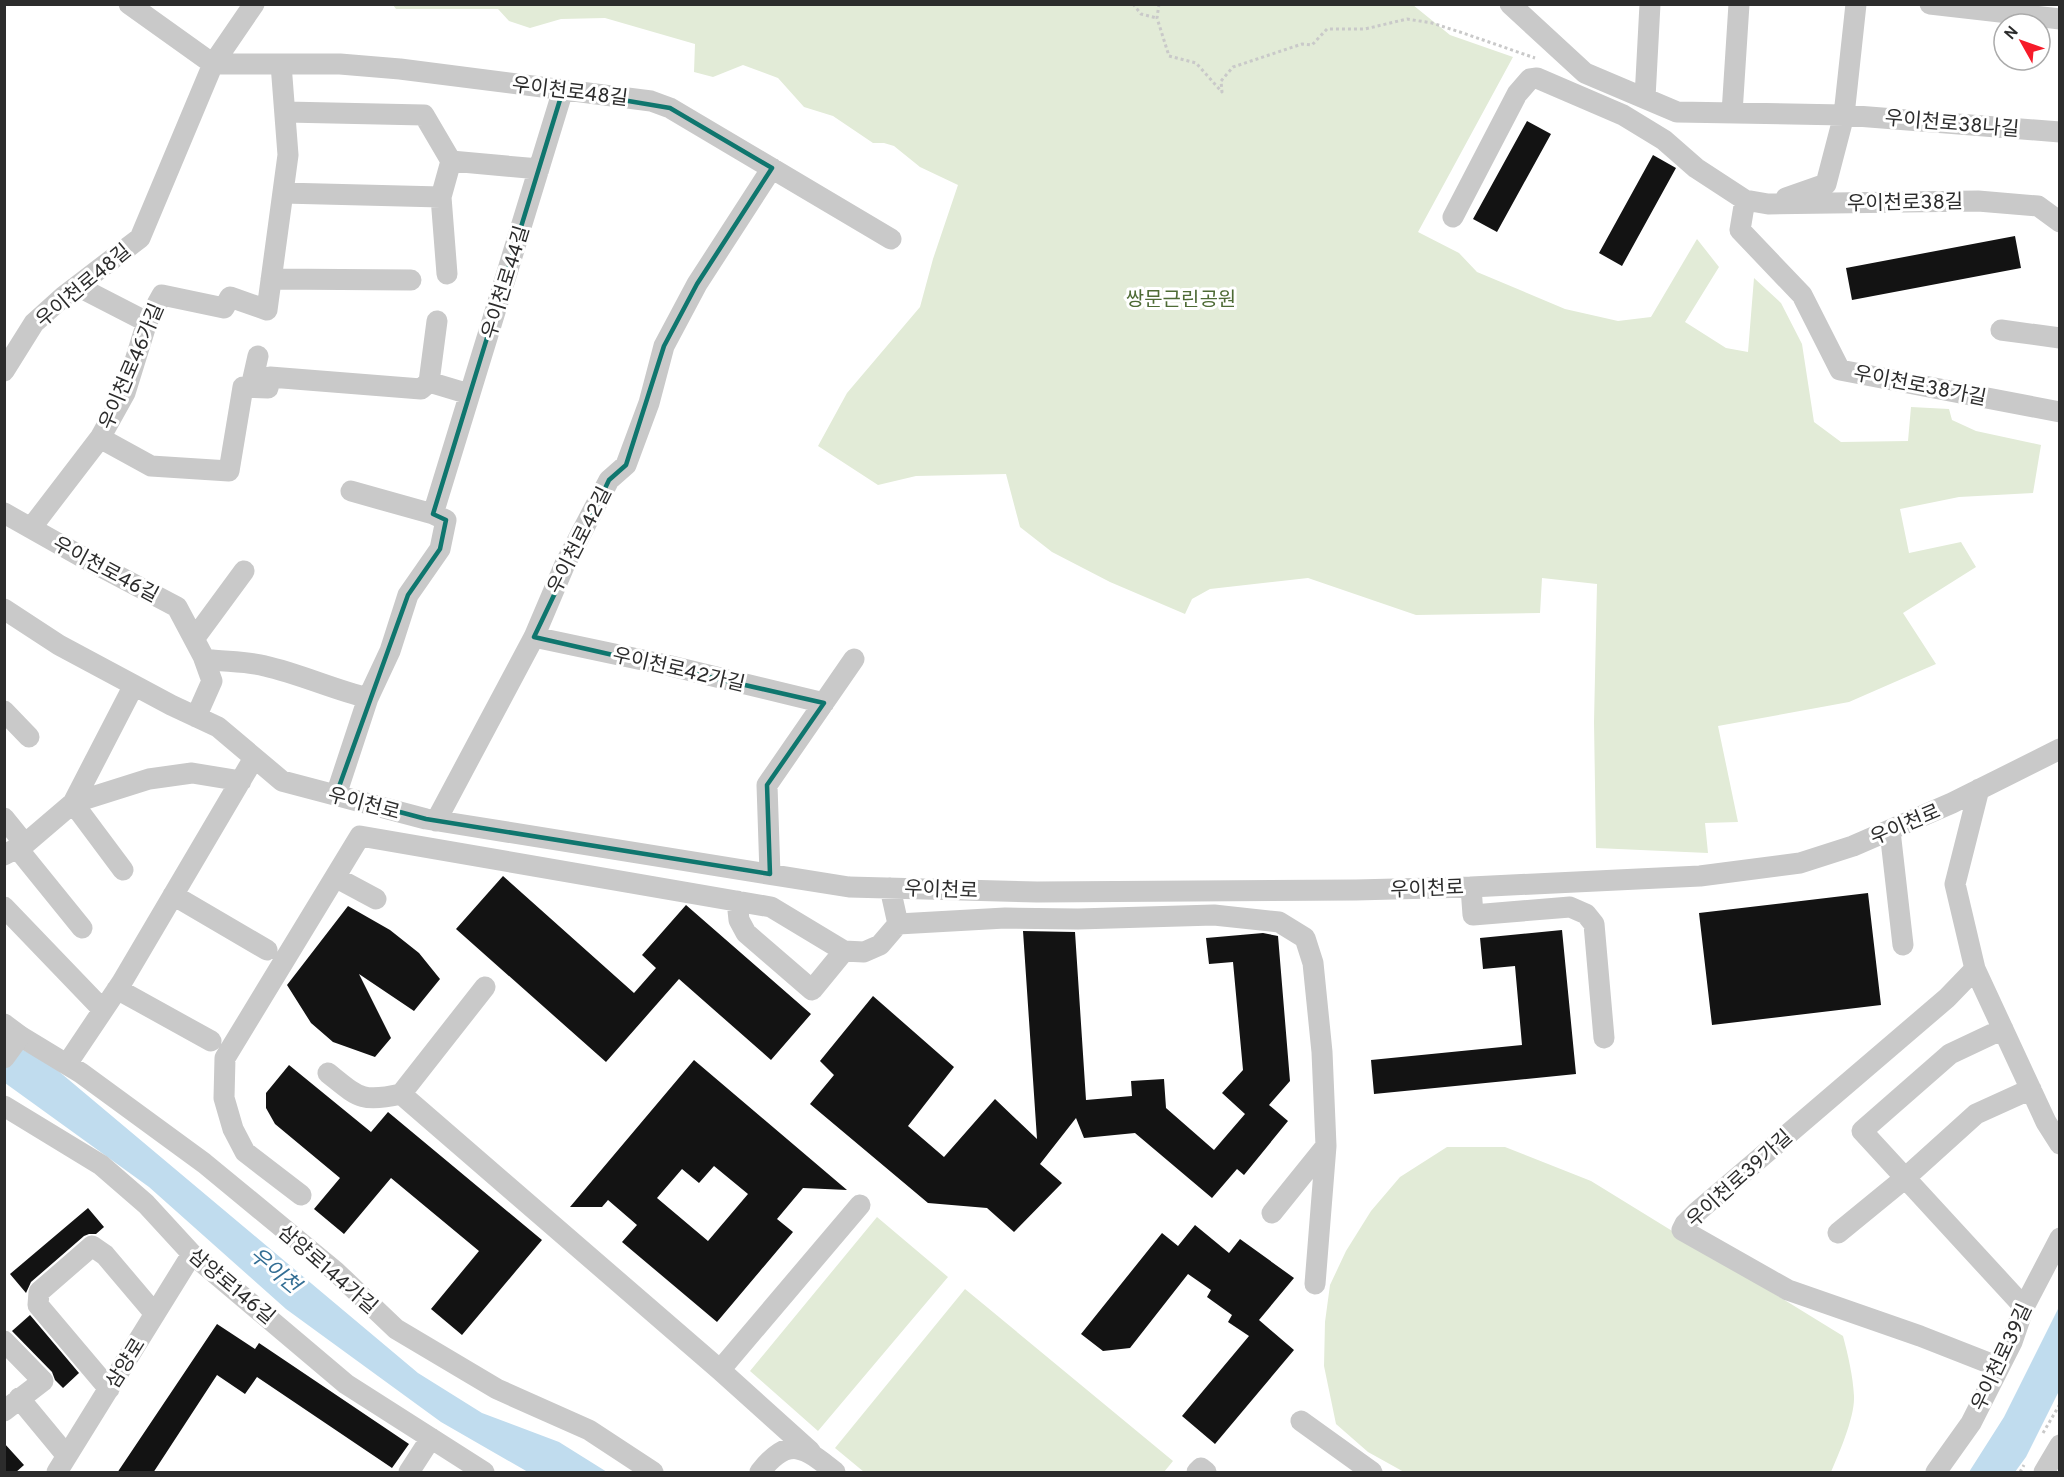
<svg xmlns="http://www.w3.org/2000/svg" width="2064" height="1477" viewBox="0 0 2064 1477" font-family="Overpass,'Noto Sans KR',sans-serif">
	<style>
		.green { fill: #e2ebd7 }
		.water { fill: #c0dcee }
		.building { fill: #131313; fill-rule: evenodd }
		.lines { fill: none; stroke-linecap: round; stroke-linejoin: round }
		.path { stroke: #c9c9c9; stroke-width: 3; stroke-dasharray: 3 3; stroke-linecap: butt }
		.minor { stroke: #c9c9c9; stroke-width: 21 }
		.minor-bridge { stroke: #c9c9c9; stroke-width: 21 }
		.marked { fill: none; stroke: #0f766e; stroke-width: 4.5; stroke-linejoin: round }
		.labels { text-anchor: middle; stroke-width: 6; stroke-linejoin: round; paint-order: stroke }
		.street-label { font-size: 20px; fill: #2c2c2c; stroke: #fff }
		.park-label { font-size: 20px; fill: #4e6b35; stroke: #fff }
		.water-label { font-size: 21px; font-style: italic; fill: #336e94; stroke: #fff }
	</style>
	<rect width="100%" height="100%" fill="#fff"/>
	<path class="green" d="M393,5H1413L1450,35L1513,57L1418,232L1459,253L1477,272L1565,309L1618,321L1651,317L1697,239L1719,267L1685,322L1726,348L1748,352L1754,278L1781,303L1802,344L1814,422L1841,442L1908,441L1911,407L1949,409L1952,420L1976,431L2041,445L2033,493L1959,497L1900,509L1909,553L1961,542L1976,567L1903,613L1936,664L1849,702L1718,726L1738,822L1705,823L1708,853L1596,848L1594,722L1597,584L1542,578L1540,613L1416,615L1308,578L1210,589L1192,599L1185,614L1110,582L1052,552L1020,527L1006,474L916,476L878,485L818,446L847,393L920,307L933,259L958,185L920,167L894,146L884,143H873L833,116L804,107L778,78L743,65L713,77L694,72L695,44L605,18L561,19L530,28L509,21L498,9H396Z
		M1447,1147H1505L1591,1181L1843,1336C1848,1355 1853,1376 1854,1396C1855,1417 1839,1453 1831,1472H1404L1368,1452L1336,1424L1324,1366L1325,1322L1330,1285L1346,1251L1371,1211L1400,1177Z
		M877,1217L948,1277L818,1431L750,1371Z
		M965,1289L1173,1461L1164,1472H864L835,1448Z"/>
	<path class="water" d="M4,1040L50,1064L418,1373L482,1413L559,1442L607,1472H528L441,1422L286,1309L149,1187L5,1083Z
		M2059,1307V1391L2026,1457L2015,1472H1969L2004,1417Z"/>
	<path class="building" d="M1527,121L1551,134L1497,232L1473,219Z
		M1653,155L1676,168L1622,266L1599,253Z
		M2015,236L2021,268L1852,300L1846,268Z
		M503,876L634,993L656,968L642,955L686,905L811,1014L771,1060L679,979L606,1062L456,929Z
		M1868,893L1881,1005L1712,1025L1699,913Z
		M348,906L390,930L419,953L440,979L414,1011L359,974L391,1038L375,1057L333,1042L311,1023L287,985Z
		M1562,930L1576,1074L1374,1094L1371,1060L1522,1045L1515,966L1483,969L1480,938Z
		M1023,931L1075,932L1086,1100L1132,1096L1131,1081L1164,1079L1166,1108L1214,1150L1245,1114L1222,1093L1243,1070L1233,962L1209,964L1206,938L1263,933L1278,936L1290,1081L1269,1105L1288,1121L1244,1175L1237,1169L1212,1198L1135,1133L1084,1138L1076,1118L1040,1164L1062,1183L1014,1232L987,1208L928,1203L810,1104L834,1075L820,1061L873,996L954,1067L908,1126L944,1157L995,1099L1037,1139Z
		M694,1060L847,1190L803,1188L777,1219L793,1232L717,1322L622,1242L637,1225L608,1200L602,1207H570ZM714,1166L748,1194L708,1241L657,1198L682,1169L699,1183Z
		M289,1065L371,1132L388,1112L542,1240L462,1335L431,1309L479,1251L391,1178L344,1234L314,1209L340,1178L275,1124L266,1108V1093Z
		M88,1208L104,1227L96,1234H89L84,1236L31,1282L26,1293L10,1274Z
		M1195,1225L1229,1253L1240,1239L1294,1278L1259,1320L1294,1350L1215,1444L1182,1416L1249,1336L1228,1322L1232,1315L1207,1297L1211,1290L1188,1274L1130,1348L1103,1351L1081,1334L1162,1233L1178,1246Z
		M30,1315L79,1373L63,1388L55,1380L52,1372L12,1331Z
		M217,1324L255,1349L259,1343L409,1444L392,1468L257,1377L245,1394L217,1375L153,1473H117Z
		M4,1443L24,1465L15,1473H4Z"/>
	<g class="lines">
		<path class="path" d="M1133,4L1141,14L1157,18
			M1159,4L1157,18L1169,56L1196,63L1222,92L1221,81L1233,67L1302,44L1312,45L1327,29H1365L1407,19L1432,23L1463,33L1535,58
			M2043,1433L2060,1404
			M2020,1472L2024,1465"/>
		<path class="minor" d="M129,4L213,64H340L400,69L651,101L670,108L891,239
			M1510,4L1585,73L1677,112L1844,115L2060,132
			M1930,4L2060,19
			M1645,98L1650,4
			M286,112L424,115L451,161L441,197L447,274
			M1732,113L1739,4
			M451,161L539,169
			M283,193L441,197
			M1786,198L1826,184L1844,115L1856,4
			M1745,200L1740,230L1802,295L1840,370L2060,412
			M1453,217L1517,94L1530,79L1537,78L1623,115L1664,140L1696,168L1745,200L1768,204L1978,201L2038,206L2060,222
			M271,279L411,280
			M77,286L147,322
			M2001,330L2060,338
			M4,371L34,323L64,296L140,238L213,64L254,4
			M429,382L437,321
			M251,387L258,356
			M100,438L151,466L229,471L243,387L268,388L270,377L421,389L429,382L469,394
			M351,491L433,514
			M4,513L84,558L177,607L203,656L212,681L196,717
			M31,528L100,438L125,393L147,322L162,295L224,308L230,297L267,310L288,155L281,64
			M4,609L59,645L171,705L218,727L282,781L426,819L849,887L1037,892L1356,890L1471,887L1700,876L1800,863L1853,846L1952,803L2060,749
			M534,637L671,666L824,703
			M194,639L244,571
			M204,659C224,662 246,661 265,666C300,674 332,689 368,698
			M4,711L29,737
			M1979,789L1955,884L1975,969L2046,1122L2060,1144
			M336,795L368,698L390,651L408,595L440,549L446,520L433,514L563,90
			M4,818L25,844
			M436,821L534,637L565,564L609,480L626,465L649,403L664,346L697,284L772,168
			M1890,831L1903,945
			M18,849L82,928
			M4,855L25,844L73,803L134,685
			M123,870L73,803L149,779L192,773L241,781
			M770,874L767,785L854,659
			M335,877L376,899
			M1471,887L1473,915L1570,907L1586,914L1594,924L1604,1038
			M890,888L898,924L1005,918L1078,919L1214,915L1279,922L1305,938L1313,963L1322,1052L1326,1146L1315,1284
			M173,895L267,950
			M737,901L739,920L746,933L812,990L844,951
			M4,907L103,1010
			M1975,969L1947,998L1697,1212L1685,1224L1682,1230L1788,1290L1920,1336L1999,1367
			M117,989L211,1041
			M4,1024L20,1036L81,1073L204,1163L335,1271L396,1329L497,1389L589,1430L653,1472
			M2003,1029L1950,1054L1862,1131L2024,1307
			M67,1064L122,982L254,758
			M328,1073C358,1097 361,1103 401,1094L720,1370L810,1451
			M401,1094L485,987
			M4,1106L101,1165L146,1204L192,1254L346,1384L484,1472
			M301,1195L245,1152L233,1129L224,1098L225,1058L360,836L771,907L844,951L864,952L880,945L898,924
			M1272,1213L1326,1146
			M1838,1233L1904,1179L1976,1114L2031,1089
			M4,1341L43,1381L4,1411
			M720,1370L860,1205
			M109,1389L38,1305L39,1292L92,1246L105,1255L155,1314
			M19,1398L67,1456
			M1301,1421L1372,1472
			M57,1472L192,1254
			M409,1472L431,1438
			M760,1472C789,1435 804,1447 835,1472
			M1197,1472L1201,1468L1206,1472
			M1936,1472L1971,1423L2012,1342L2024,1307L2060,1238
			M2044,1472L2060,1445"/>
		<path class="minor-bridge" d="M4,1058L20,1036"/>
	</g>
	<path class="marked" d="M563,90L670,108L772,168L697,284L664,346L626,465L609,480L534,637L824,703L767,785L770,874L426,819L336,795L408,595L440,549L446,520L433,514Z"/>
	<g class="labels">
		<g class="street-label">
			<text transform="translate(570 91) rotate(7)" y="7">우이천로48길</text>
			<text transform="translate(1952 123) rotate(5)" y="7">우이천로38나길</text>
			<text transform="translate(1905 202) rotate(-1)" y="7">우이천로38길</text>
			<text transform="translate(505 282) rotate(-73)" y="7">우이천로44길</text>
			<text transform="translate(83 285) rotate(-40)" y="7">우이천로48길</text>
			<text transform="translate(131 366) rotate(-67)" y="7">우이천로46가길</text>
			<text transform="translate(1920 385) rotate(11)" y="7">우이천로38가길</text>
			<text transform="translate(579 540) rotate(-63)" y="7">우이천로42길</text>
			<text transform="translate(106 569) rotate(28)" y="7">우이천로46길</text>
			<text transform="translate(679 669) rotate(13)" y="7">우이천로42가길</text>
			<text transform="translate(364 803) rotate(15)" y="7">우이천로</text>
			<text transform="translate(1905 824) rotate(-23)" y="7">우이천로</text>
			<text transform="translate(1427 888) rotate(-2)" y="7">우이천로</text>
			<text transform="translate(941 889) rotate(2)" y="7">우이천로</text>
			<text transform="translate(1739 1178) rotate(-42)" y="7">우이천로39가길</text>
			<text transform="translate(328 1269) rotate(41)" y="7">삼양로144가길</text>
			<text transform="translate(232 1286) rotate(40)" y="7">삼양로146길</text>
			<text transform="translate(2001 1357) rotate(-65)" y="7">우이천로39길</text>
			<text transform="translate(125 1363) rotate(-58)" y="7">삼양로</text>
		</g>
		<g class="park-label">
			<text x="1181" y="306">쌍문근린공원</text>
		</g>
		<g class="water-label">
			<text transform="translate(275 1270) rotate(40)" y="7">우이천</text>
		</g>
	</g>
	<rect width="2064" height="1477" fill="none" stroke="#2c2c2c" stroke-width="12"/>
	<g transform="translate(2022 42) rotate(310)"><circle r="28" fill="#ffffff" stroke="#ababab" stroke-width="1.5"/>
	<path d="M0-4.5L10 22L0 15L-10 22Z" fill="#f61b29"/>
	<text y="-9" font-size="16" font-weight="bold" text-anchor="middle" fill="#2c2c2c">N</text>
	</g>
</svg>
